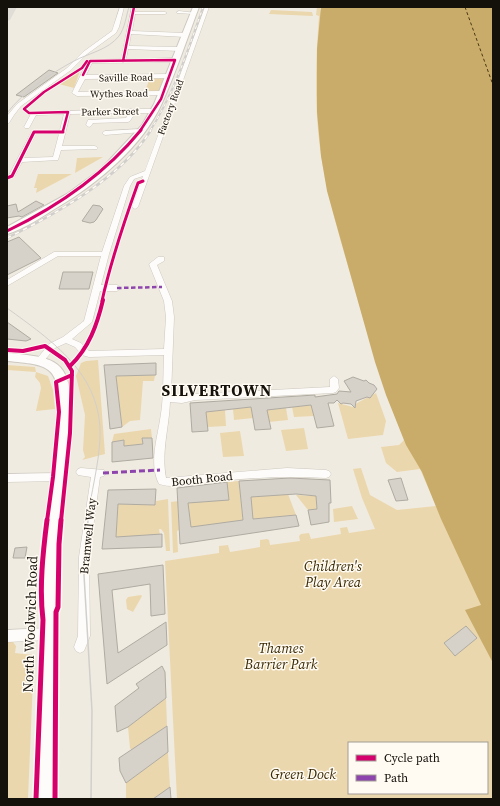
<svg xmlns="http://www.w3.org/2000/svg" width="500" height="806" viewBox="0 0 500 806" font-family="'Source Serif 4',serif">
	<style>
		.green { fill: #ebd7ad; fill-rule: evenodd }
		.water { fill: #caac6a }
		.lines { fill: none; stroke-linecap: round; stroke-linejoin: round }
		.ferry { stroke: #493812; stroke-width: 1; stroke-dasharray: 3 2.5; stroke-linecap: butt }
		.taxiway { fill: #e0ddd6; fill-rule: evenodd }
		.building { fill: #d6d2c9; stroke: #afaba2 }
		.minor-casing { stroke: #cdc8c0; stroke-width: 1 }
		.major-casing { stroke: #cdc8c0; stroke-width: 2 }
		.minor { fill: #fdfcfa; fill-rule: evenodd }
		.major { fill: #fdfcfa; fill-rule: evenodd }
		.tram-far1 { stroke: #d1cfcc; stroke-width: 1 }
		.tram { stroke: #d1cfcc; stroke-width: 1.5 }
		.rail-far1-casing { stroke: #d1cfcc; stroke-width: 2 }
		.rail-casing { stroke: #d1cfcc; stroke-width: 2.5 }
		.rail-far1 { stroke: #fffbf3; stroke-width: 1; stroke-dasharray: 3.5; stroke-linecap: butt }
		.rail { stroke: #fffbf3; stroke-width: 1.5; stroke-dasharray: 4.5; stroke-linecap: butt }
		.quiet-far1 { stroke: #8e44ad; stroke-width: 2.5; stroke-dasharray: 4.5 2.5; stroke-linecap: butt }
		.quiet { stroke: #8e44ad; stroke-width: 3; stroke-dasharray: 6 3; stroke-linecap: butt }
		.cycleway-far3-casing { stroke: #fffbf3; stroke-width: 4 }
		.cycleway-far2-casing { stroke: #fffbf3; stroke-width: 5 }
		.cycleway-far1-casing { stroke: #fffbf3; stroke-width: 6 }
		.cycleway-casing { stroke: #fffbf3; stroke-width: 8 }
		.cycleway-far3 { stroke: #d6006c; stroke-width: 2.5 }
		.cycleway-far2 { stroke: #d6006c; stroke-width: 3 }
		.cycleway-far1 { stroke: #d6006c; stroke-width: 4 }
		.cycleway { stroke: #d6006c; stroke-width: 5 }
		.labels { text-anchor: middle; stroke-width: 3; stroke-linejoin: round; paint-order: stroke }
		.far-street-label { font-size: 10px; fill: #14100a; stroke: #fffbf3 }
		.street-label { font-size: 12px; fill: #14100a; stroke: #fffbf3 }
		.near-park-label { font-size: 14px; font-style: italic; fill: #3b2a03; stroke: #fffbf3 }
		.near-street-label { font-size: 14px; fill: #14100a; stroke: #fffbf3 }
		.district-label { font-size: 16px; font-weight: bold; letter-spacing: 1px; fill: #14100a; stroke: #fffbf3 }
	</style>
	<rect width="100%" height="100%" fill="#f0ebe0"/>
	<path class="green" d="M317,7H320V13L321,7L493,394V799H177L165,561L219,553V546L228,545L230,552L260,547V540L267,539L269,540L270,545L300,541L299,536L301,534L309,533L311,539L341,534L340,528L347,527L349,533L375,529L362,498L353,469L361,468L370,495L397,510L436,506L420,469L397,472L386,463L381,447L399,445L404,440C384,390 369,339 354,287C343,248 330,208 323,167C314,118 315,66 319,16L316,15ZM349,743H487V793H349Z
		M271,10L312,12L313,16L269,14Z
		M75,70L80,71L74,88L55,83Z
		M150,78H164L159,91H145Z
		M103,157L75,173L77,158Z
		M38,174H72L36,193L37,188H34Z
		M98,360L105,454L82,460L85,457L83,450L85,415L76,376L81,363L86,361Z
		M7,365L35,367L36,372L48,376L53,390L55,409L36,411L41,388L40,383L35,377L36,372L7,370Z
		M155,375L154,381H143L140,420L130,421L122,427L116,376Z
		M376,393L386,421L383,435L348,439L338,403L353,407L357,403Z
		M311,405L314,416L294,417L292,407Z
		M251,407L253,418L234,420L233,409Z
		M286,408L288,420L269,422L267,410Z
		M225,410L226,426L207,427L206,412Z
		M304,428L308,449L286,451L281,430Z
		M151,429L152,438L143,439V444L124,446V440L112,442L114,434Z
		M240,431L244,456L223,457L220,433Z
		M239,481L244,534L191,527L188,503L229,499L227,482Z
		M288,494L296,515L253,519L251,497Z
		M296,495L316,496L317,509L308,510Z
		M168,499L170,551H166L164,533L161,529H159L160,535L116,537L118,504L155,505L156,501Z
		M178,501L179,530L177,531L178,552L173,553L171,502Z
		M352,506L358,519L334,522L333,509Z
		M141,595L142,596L133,612L127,609L126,600L128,597Z
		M7,642H13L16,646L15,653L34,655L28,799H7Z
		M166,698L167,726L132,751L130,748L128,727Z
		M168,752L170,787L153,799H126V783Z"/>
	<path class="water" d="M321,7H493V663L465,610L481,605L441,519L422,472L406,445L386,395L375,362L327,191L321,156L317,112V49Z"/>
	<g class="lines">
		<path class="ferry" d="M465,7L493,85"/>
		<path class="taxiway" d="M7,7H17L10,20L7,21Z"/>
	</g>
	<path class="building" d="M49,70L58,73L24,97L16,95Z
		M36,201L44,205L22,217L19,216L7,218V206L16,204L18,212Z
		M93,205L100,206L103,209L96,220L94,222L90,223L82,221Z
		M19,237L41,258L7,275V242Z
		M63,272H93L89,289H59Z
		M7,322L31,339L26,341L7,339Z
		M156,363V375L116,376L122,427L110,429L104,365Z
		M353,377L364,381L366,380L369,383L374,385L377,389L370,398L367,397L356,401L355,408L351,404L343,403L341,404L337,400L334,403H328L334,426L317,428L311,405L267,410L271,429L255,430L251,407L206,412L208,431L192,432L190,403L315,395V397L337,394L339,391L351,392L344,381Z
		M142,438H152L153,458L112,462V442L124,440V446L143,444Z
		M290,478L330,480L331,503H329V522L311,525L308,510L317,509L316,496L296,494L251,497L253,519L296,515L299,526L180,544L177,488L227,482L229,500L188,503L191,527L243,520L239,481Z
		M401,478L408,500L396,501L388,480Z
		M156,489L155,505L118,504L116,537L162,534V547L102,549L108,490Z
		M27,547L25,558H13L15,548Z
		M163,565L165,614L151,616L150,584L112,590L118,653L166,622L167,645L107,684L98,574Z
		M466,626L477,638L455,656L444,643Z
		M162,666L165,672L166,698L128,727L117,732L115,706L139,688L136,684Z
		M167,726L168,752L126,783L120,771L119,758Z
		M170,787L171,799H153Z"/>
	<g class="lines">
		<defs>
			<path id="minor" d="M120,7H124L119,27L116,33L87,54L71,70L21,106L14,115L9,123L7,124V116L17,104L67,68L83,52L112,31Z
				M132,7H136L135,12H165L167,13L165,14H135L132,31L185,33L188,35L185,37L131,34L129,46L180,47L183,49L180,51L128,49L126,59L175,58L178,60L175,62L92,63L86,75L169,74L172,76L169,78L85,79L78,92L163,91L166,93L163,95L77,96L72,93L88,60L121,59Z
				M205,7H209L138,207L135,209L132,207L143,176L134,179L130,186L109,254L101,285H117L121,288L117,291H100L92,322L72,339L81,343L89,351L164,349L166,317L164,301L149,264L158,257H164V261L157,265L172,301L174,317L171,395L182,397L195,394L330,387V379L334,376L338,379L339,388L336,392L333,393L195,400L182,403L170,402C169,428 161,452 166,478L287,468L326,470L329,471L331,474L329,477L326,478C294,476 263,477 231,480C211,482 177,490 159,484C149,465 157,439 160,420C164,399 163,376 164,355L89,357L82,355L75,347L66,343L55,348L43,362H37L36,360L49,344L63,337L84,321L101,256H58L7,286V280L54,252H102L124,186L130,177L145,171Z
				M179,11L196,13L194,14L177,13V12Z
				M133,109H155L158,111L155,113H135L130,121L128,122L93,123L91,126L89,127L86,125L88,120L126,118L129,113L70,114L62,146H95L98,148L97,149L61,150L58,160L22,162L14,177L7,180V176L9,175L32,131L60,130L64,114L36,115L29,128H25L24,127L32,112ZM36,134H59L53,157L24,158Z
				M140,129L143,131L142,132L105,135L102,133L105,131Z
				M81,468L104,470L106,473L104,476L100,477L89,557L90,636L84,651L80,653L76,651L74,647L78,636L79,557L91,477L78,475L76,472L78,469Z
				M58,473L61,474L63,477L61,480L58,481L7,482V474Z
				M49,628L53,630L55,634L53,638L49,640L7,642V630Z"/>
			<path id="major" d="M193,7H199C187,39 176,72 162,103C143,146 97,184 58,207C43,216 23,230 7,234V227L67,194L101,169L142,125L154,104Z
				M7,353C54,357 71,359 71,411L58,567L53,799H35L44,567L59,411C59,365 49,365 7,361Z"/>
		</defs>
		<use href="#minor" class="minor-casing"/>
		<use href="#major" class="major-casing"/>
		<use href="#minor" class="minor"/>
		<use href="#major" class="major"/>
		<path class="tram-far1" d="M7,113C24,91 50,74 74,61C89,53 108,50 119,36C125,28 126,16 129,7
			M7,308C52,341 102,374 100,437C99,465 91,493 87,521"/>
		<path class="tram" d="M88,520L84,575L92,711L91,799"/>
		<defs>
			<path id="rail-far1" d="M150,131C174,93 188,50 203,7"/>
			<path id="rail" d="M7,238C56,214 121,178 151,130"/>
		</defs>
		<use href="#rail-far1" class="rail-far1-casing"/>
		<use href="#rail" class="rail-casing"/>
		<use href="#rail-far1" class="rail-far1"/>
		<use href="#rail" class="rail"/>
		<path class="quiet-far1" d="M117,288L162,287"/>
		<path class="quiet" d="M103,473L160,470"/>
		<defs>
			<path id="cycleway-far3" d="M123,61L134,7
				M83,75L90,61L175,60L161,99L140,131
				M63,131L68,112L29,113L24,109L44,92L82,68L87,61"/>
			<path id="cycleway-far2" d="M7,178L12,176L34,132H63
				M7,231C59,206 104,175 141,130
				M102,301C111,260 124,222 138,183L143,181"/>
			<path id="cycleway-far1" d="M7,350L23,351L45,346L65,360L72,371L70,433L61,521
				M70,366C89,348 97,325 103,300
				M47,521L53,477L59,412L56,382L72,375"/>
			<path id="cycleway" d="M36,799L43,620C39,588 43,552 47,520
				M55,799L56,612L58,607L59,544L61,520"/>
		</defs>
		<use href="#cycleway-far3" class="cycleway-far3-casing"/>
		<use href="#cycleway-far2" class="cycleway-far2-casing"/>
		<use href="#cycleway-far1" class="cycleway-far1-casing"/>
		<use href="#cycleway" class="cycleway-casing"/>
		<use href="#cycleway-far3" class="cycleway-far3"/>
		<use href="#cycleway-far2" class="cycleway-far2"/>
		<use href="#cycleway-far1" class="cycleway-far1"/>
		<use href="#cycleway" class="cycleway"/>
	</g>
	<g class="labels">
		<g class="far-street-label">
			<text transform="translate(126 77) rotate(-1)" y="4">Saville Road</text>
			<text transform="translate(119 93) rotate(-1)" y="4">Wythes Road</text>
			<text transform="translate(170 107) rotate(-70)" y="4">Factory Road</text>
			<text transform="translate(110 111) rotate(-1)" y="4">Parker Street</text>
		</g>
		<g class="street-label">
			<text transform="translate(202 479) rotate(-6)" y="4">Booth Road</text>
			<text transform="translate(88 536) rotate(-84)" y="4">Bramwell Way</text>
		</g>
		<g class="near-park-label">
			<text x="333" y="571">Children's<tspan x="333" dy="16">Play Area</tspan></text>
			<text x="281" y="653">Thames<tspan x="281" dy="16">Barrier Park</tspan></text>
			<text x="303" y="779">Green Dock</text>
		</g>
		<g class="near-street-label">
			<text transform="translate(30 624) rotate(-88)" y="5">North Woolwich Road</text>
		</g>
		<g class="district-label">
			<text x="217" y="396">SILVERTOWN</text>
		</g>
	</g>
	<rect width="500" height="806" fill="none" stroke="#14100a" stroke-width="16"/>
	<rect x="348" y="742" width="140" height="52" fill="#fffbf3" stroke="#a19d96"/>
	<rect x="356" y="755" width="20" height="6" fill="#d6006c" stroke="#a19d96"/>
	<text x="384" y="762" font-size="12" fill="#14100a">Cycle path</text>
	<rect x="356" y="775" width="20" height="6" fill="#8e44ad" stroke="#a19d96"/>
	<text x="384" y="782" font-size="12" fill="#14100a">Path</text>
</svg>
